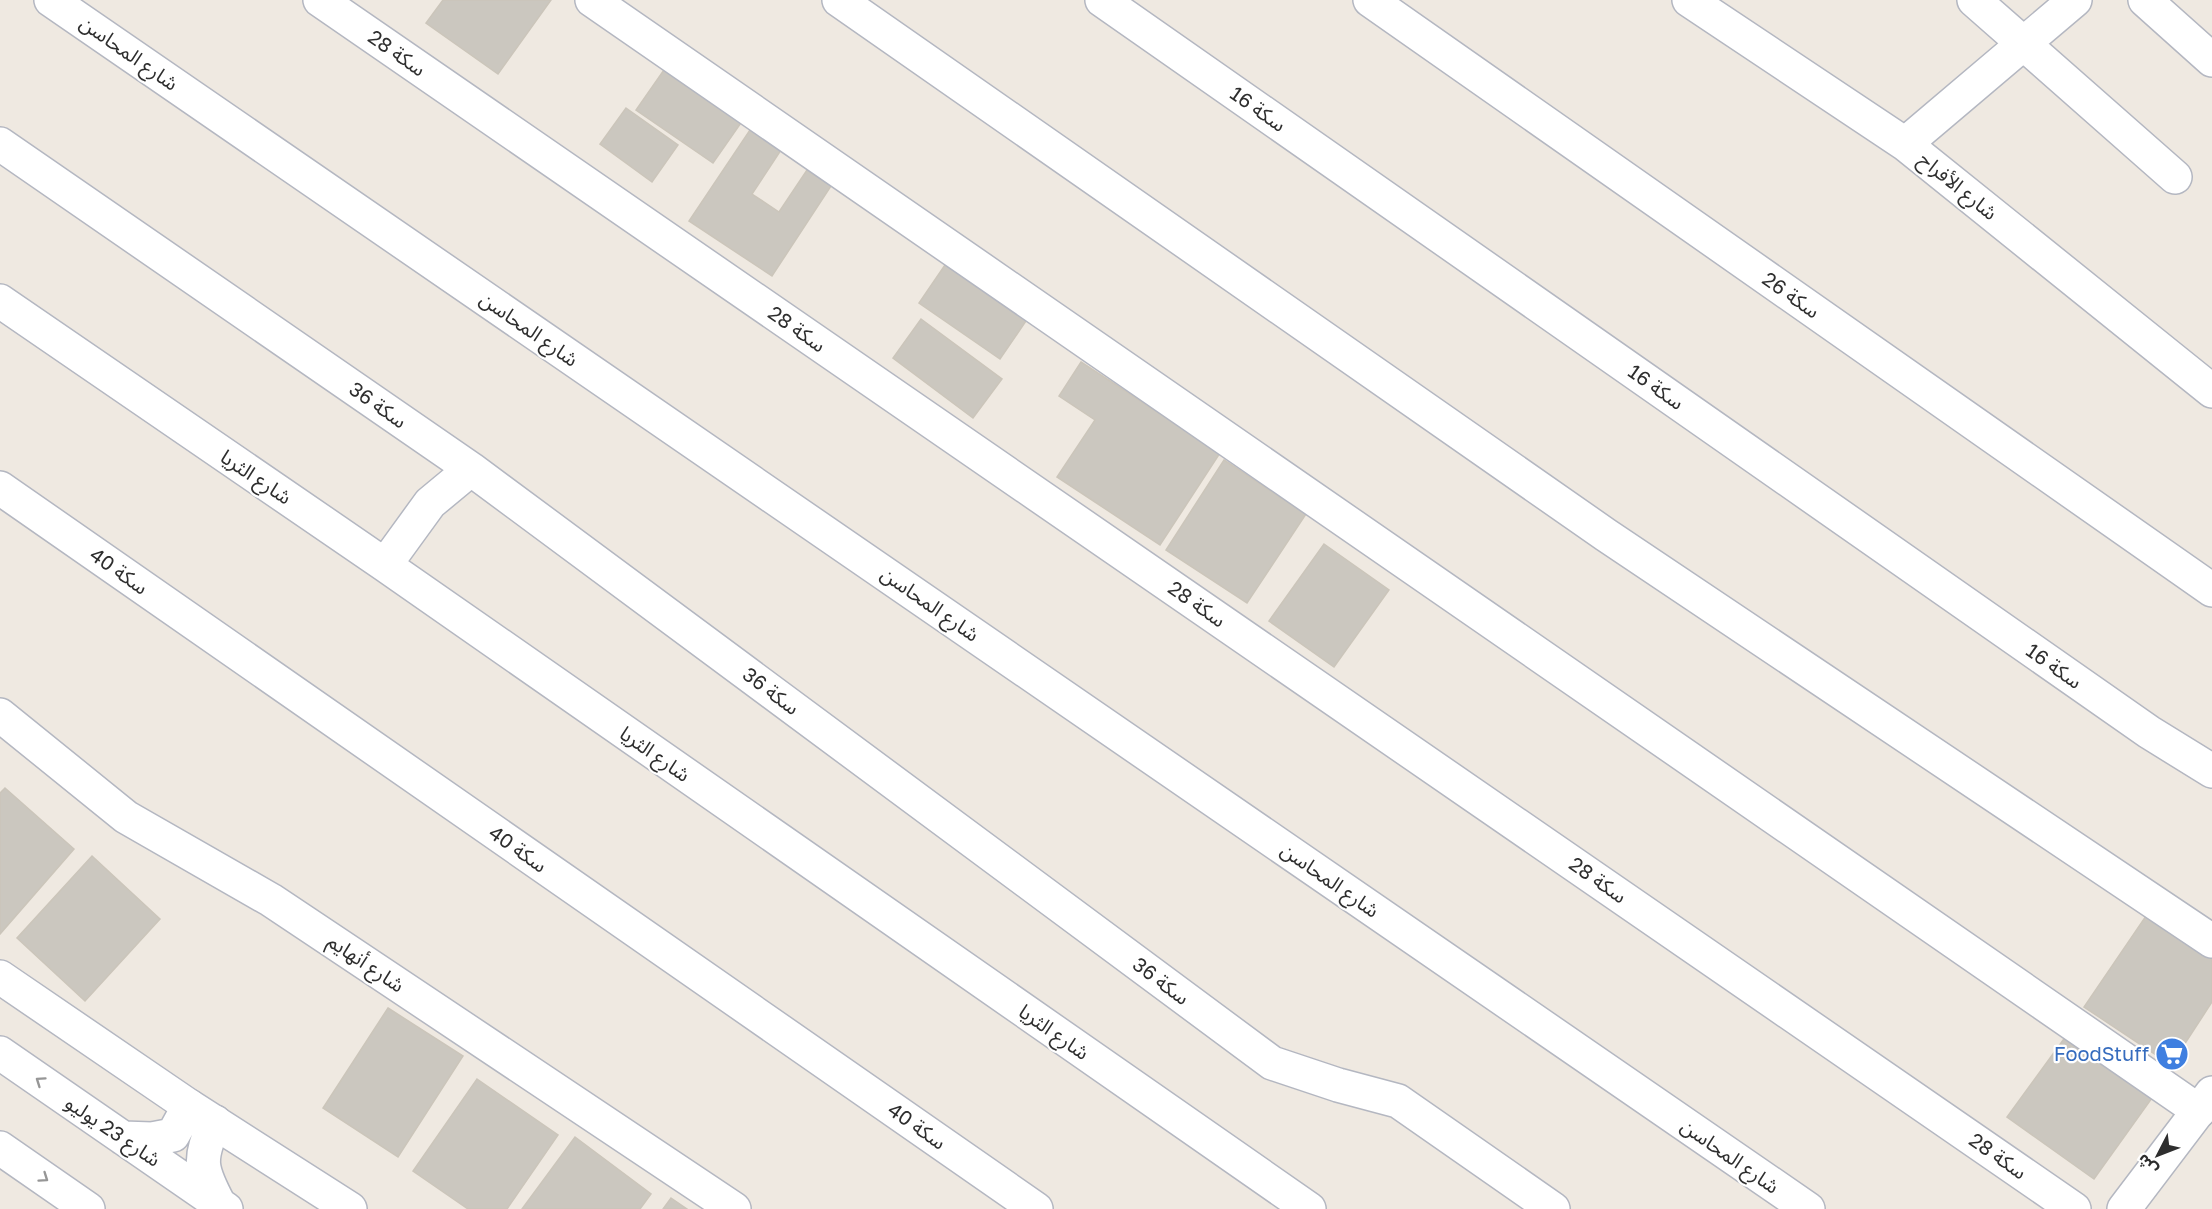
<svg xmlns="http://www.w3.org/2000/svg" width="2212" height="1209" viewBox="0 0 2212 1209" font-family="'Golos Text','Noto Sans Arabic',sans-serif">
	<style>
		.building { fill: #cbc7bf; stroke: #cbc5ba; stroke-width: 1.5 }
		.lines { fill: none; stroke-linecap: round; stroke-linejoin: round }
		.minor-casing { stroke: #b4b7c1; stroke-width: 36 }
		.tertiary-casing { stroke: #b4b7c1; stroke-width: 36 }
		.secondary-casing { stroke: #b4b7c1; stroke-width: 36 }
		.minor { stroke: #fff; stroke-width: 33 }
		.tertiary { stroke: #fff; stroke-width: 33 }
		.secondary { stroke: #fff; stroke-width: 33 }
		.oneway { stroke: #969696 }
		.labels { text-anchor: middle; stroke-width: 4.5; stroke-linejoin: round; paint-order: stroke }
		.street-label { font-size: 20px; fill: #2e2e2e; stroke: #fff }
		.shop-label { font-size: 20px; fill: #366cbe; stroke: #fff; text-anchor: end }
	</style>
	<rect width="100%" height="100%" fill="#efe9e1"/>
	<path class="building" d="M443,0H551L498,74L426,23Z
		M666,67L743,120L713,163L636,110Z
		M626,108L678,145L652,182L600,144Z
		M752,127L783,147L752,194L779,212L807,170L831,186L772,276L689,221Z
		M947,262L1028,318L1000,359L919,303Z
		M921,319L1002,379L973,418L893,358Z
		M1081,362L1220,453L1160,545L1057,477L1095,420L1059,396Z
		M1224,460L1306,514L1247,603L1166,550Z
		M1324,544L1389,590L1334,667L1269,621Z
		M5,788L74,849L0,934V793Z
		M92,856L160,919L85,1001L17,938Z
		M2146,916L2212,960V1002L2171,1065L2084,1007Z
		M388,1008L463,1056L398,1157L323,1108Z
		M2066,1036L2152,1098L2094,1179L2007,1117Z
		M477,1079L558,1135L507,1209H468L413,1171Z
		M575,1137L651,1194L640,1209H522Z
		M671,1198L687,1209H663Z"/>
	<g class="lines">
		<defs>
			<path id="minor" d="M51,0L1808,1209
				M320,0L2074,1209
				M592,0L2199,1111
				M839,0L1606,535L2212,941
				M1102,0L2149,732L2212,771
				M1370,0L2212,590
				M1689,0L1905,144L2212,391
				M1974,0L2175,177
				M2145,0L2212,60
				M0,144L471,469L1272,1063L1338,1085L1398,1101L1553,1209
				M1905,144L2075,0
				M0,301L385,565L1309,1209
				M0,488L1036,1209
				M385,565L430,503L471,469
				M0,715L126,817L271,900L734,1209
				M0,977L189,1106L350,1209"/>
			<path id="tertiary" d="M2124,1209L2212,1093"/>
			<path id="secondary" d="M0,1053L226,1209
				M215,1122C198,1160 200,1168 219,1204
				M123,1138L152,1139L173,1135L189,1106
				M0,1148L88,1209"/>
		</defs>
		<use href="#minor" class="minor-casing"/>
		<use href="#tertiary" class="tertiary-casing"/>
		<use href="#secondary" class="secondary-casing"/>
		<use href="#minor" class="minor"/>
		<use href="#tertiary" class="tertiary"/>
		<use href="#secondary" class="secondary"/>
	</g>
	<defs><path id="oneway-chevron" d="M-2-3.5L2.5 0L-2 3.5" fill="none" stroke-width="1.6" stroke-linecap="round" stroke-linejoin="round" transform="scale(1.5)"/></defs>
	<g class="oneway">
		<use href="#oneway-chevron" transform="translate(40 1081) rotate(-145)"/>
		<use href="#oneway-chevron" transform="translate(44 1178) rotate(35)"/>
	</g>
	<defs>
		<symbol id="supermarket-disc" viewBox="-11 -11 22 22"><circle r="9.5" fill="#3f7fe0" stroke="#fff"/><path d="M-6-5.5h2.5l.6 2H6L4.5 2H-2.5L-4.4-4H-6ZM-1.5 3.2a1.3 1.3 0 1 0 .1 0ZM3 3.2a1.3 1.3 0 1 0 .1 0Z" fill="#fff"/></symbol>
	</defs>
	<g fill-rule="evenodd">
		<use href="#supermarket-disc" x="2153" y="1035" width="38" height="38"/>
	</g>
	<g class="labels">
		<g class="street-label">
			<text transform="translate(129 53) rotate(35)" y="7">شارع المحاسن</text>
			<text transform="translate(397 53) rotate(35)" y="7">سكة 28</text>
			<text transform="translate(1258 109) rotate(35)" y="7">سكة 16</text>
			<text transform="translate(1958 186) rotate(39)" y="7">شارع الأفراح</text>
			<text transform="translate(1791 295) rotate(35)" y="7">سكة 26</text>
			<text transform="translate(529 329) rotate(35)" y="7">شارع المحاسن</text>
			<text transform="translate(797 329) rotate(35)" y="7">سكة 28</text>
			<text transform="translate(1656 387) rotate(35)" y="7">سكة 16</text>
			<text transform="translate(378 405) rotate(35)" y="7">سكة 36</text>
			<text transform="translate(256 477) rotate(34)" y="7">شارع الثريا</text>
			<text transform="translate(119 571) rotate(35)" y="7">سكة 40</text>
			<text transform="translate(930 604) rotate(35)" y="7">شارع المحاسن</text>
			<text transform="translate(1197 604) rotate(35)" y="7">سكة 28</text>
			<text transform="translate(2054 666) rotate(35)" y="7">سكة 16</text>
			<text transform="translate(771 691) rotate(37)" y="7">سكة 36</text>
			<text transform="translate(655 754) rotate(35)" y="7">شارع الثريا</text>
			<text transform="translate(518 849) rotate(35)" y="7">سكة 40</text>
			<text transform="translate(1330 880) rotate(35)" y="7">شارع المحاسن</text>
			<text transform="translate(1598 880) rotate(35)" y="7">سكة 28</text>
			<text transform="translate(366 963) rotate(34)" y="7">شارع أنهايم</text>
			<text transform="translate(1161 981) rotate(37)" y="7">سكة 36</text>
			<text transform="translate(1054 1032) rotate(35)" y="7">شارع الثريا</text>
			<text transform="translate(917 1126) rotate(35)" y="7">سكة 40</text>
			<text transform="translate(113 1131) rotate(34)" y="7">شارع 23 يوليو</text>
			<text transform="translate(1730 1156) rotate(35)" y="7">شارع المحاسن</text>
			<text transform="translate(1998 1156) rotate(35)" y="7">سكة 28</text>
		</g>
		<g class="shop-label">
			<text x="2149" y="1061">FoodStuff</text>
		</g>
	</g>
	<g transform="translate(2158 1155) rotate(228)" stroke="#ffffff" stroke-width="4.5" paint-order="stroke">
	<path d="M0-4.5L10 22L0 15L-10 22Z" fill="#2e2e2e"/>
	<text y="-9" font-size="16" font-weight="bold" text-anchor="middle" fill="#2e2e2e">ش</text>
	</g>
</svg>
